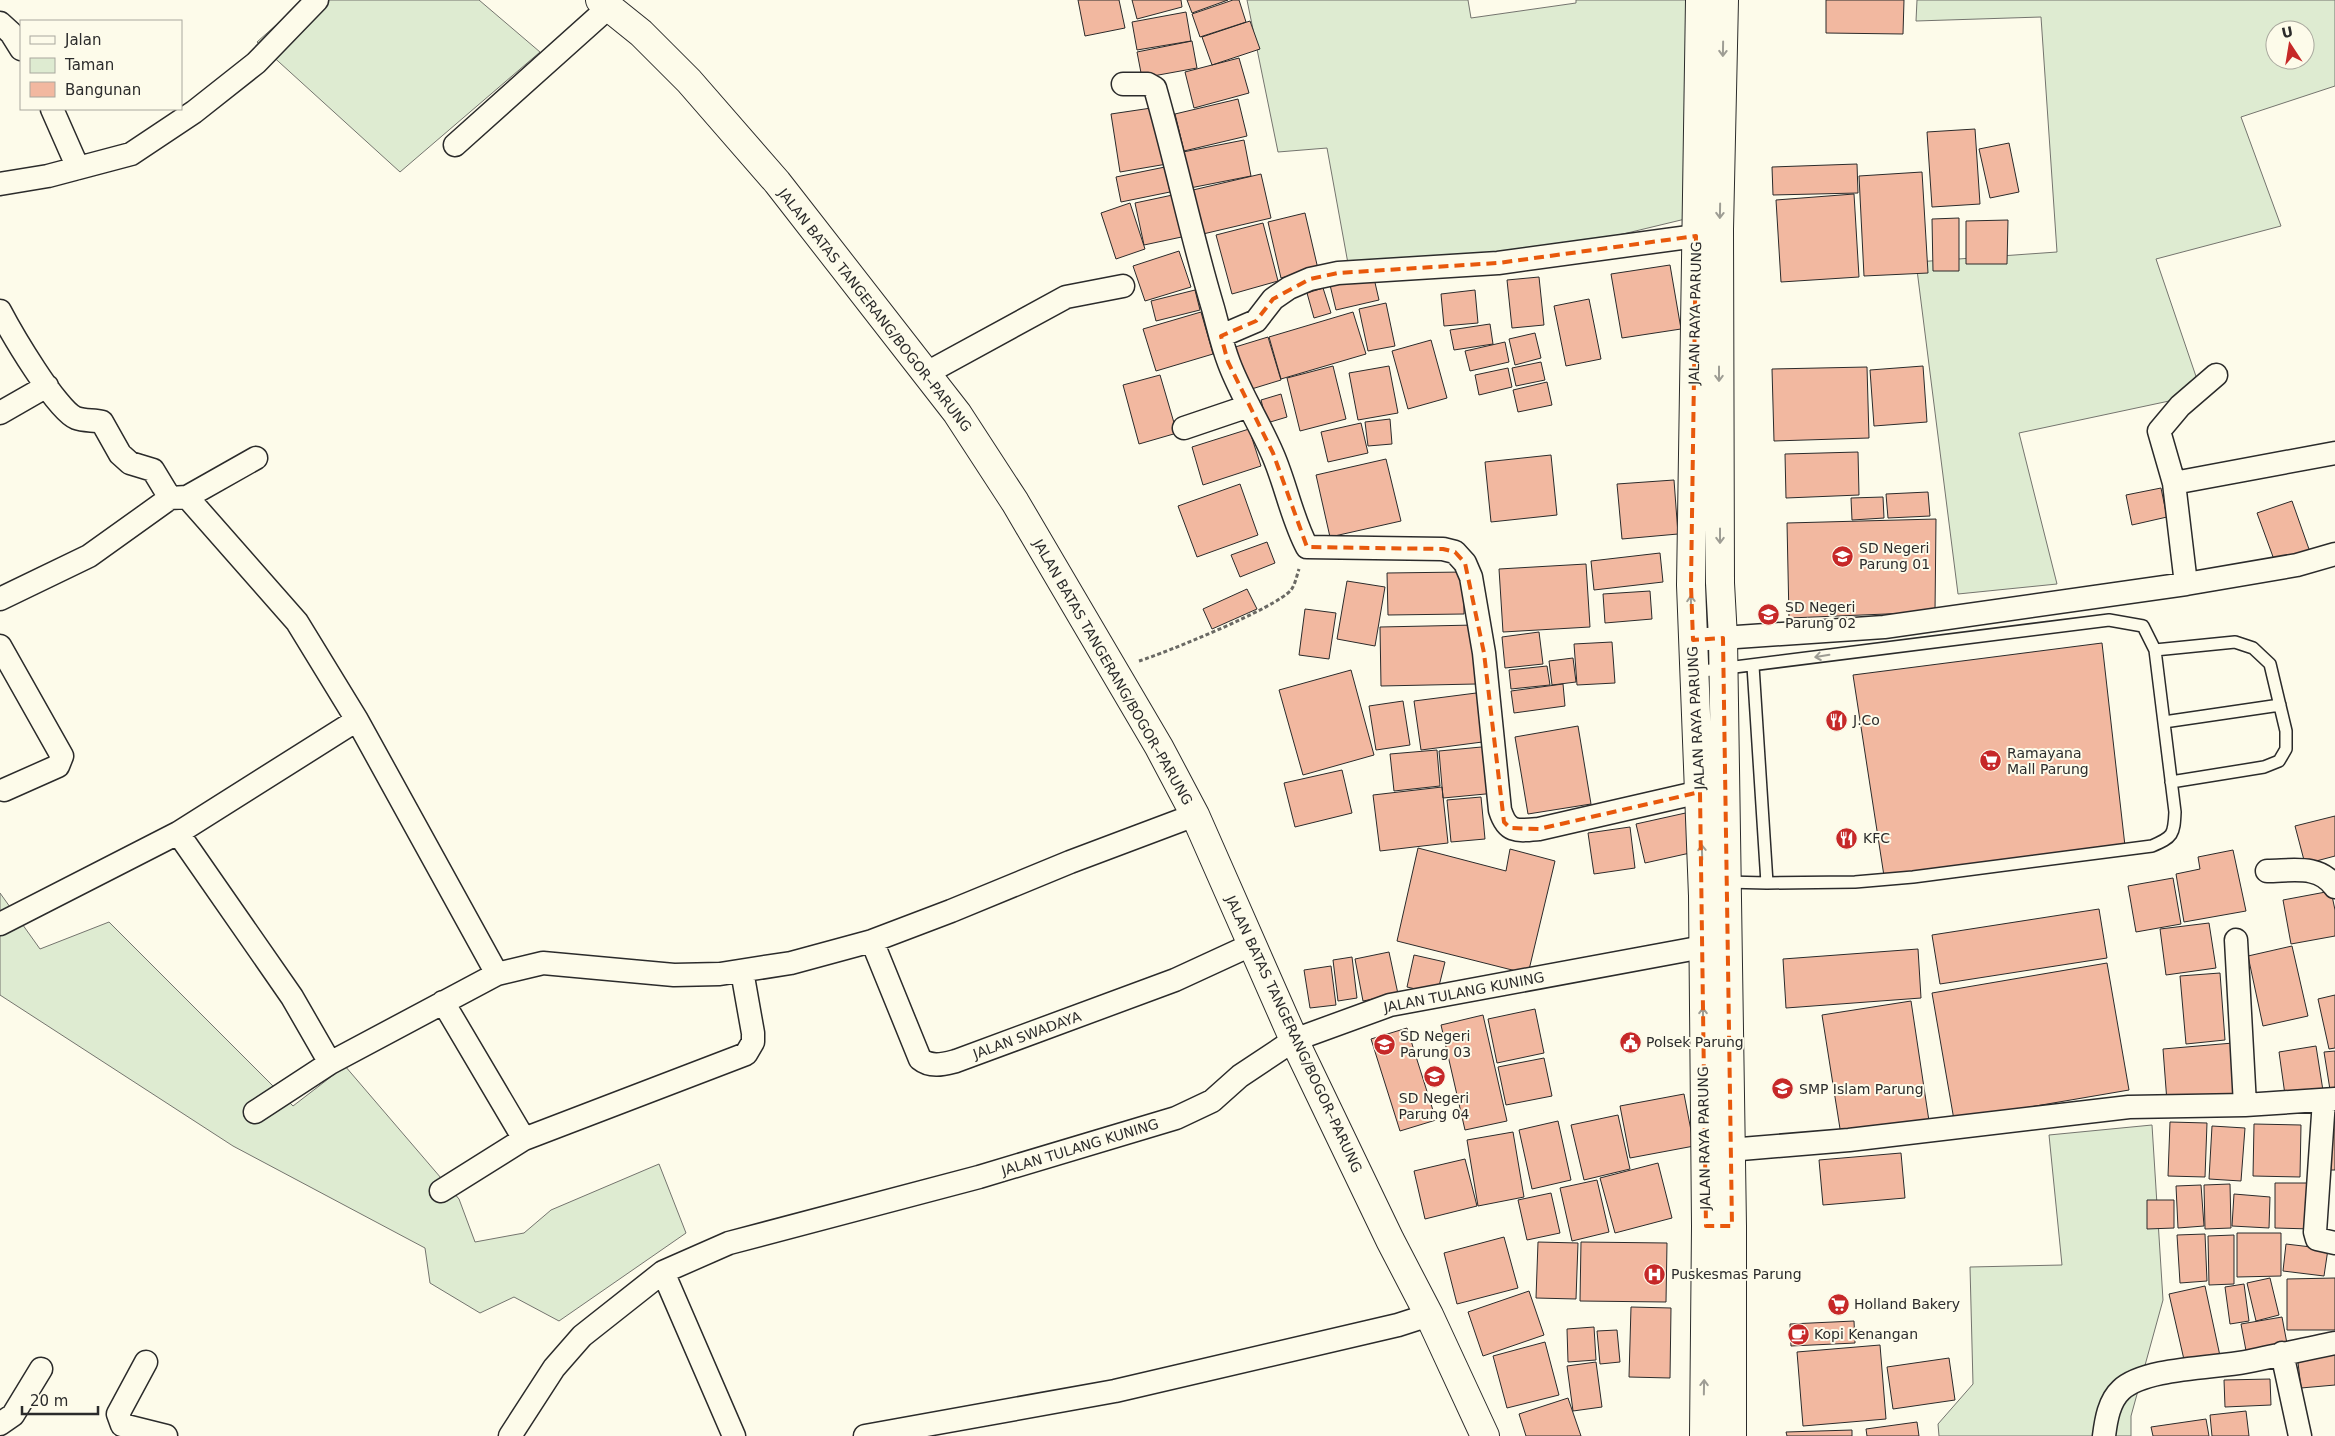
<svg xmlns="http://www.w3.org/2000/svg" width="2335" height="1436" viewBox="0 0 2335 1436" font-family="'DejaVu Sans',sans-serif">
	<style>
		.green { fill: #deebd1; stroke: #74746e; fill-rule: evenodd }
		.building { fill: #f2b8a0; stroke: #2b2b2b }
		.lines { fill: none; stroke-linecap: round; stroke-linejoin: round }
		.service-casing { stroke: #2b2b2b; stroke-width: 14 }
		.minor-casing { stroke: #2b2b2b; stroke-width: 25 }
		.primary-casing { stroke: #2b2b2b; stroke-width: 30 }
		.trunk-casing { stroke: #2b2b2b; stroke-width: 30 }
		.path { stroke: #6a6964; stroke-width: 3; stroke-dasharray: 4 2.5; stroke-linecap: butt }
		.service { stroke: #fdfbea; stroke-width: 11 }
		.minor { stroke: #fdfbea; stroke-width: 22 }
		.primary { stroke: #fdfbea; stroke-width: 28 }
		.trunk { stroke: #fdfbea; stroke-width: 28 }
		.oneway { stroke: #9e9d94 }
		.marked { fill: none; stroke: #e8590c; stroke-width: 4; stroke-dasharray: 10 6; stroke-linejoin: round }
		.labels { text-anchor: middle; stroke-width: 4; stroke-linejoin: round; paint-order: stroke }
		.street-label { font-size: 14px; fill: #2b2b2b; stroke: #fdfbea }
		.poi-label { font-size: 14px; fill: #2b2b2b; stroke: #fdfbea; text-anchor: start }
	</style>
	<rect width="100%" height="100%" fill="#fdfbea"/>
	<path class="green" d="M304,0H479L540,52L400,172L257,42Z
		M1247,0H1468L1471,18L1576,3V0H1706V214L1569,247L1349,269L1327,148L1278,152Z
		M1917,0H2335V86L2241,117L2281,226L2156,259L2202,394L2019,433L2057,584L1958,594L1916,262L2057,252L2041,17L1916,21ZM2275,30H2305V60H2275Z
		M0,893L40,949L109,922L293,1106L345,1066L459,1199L475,1242L524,1233L551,1210L659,1164L686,1233L559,1321L514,1297L480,1313L430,1283L425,1248L233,1146L0,995Z
		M2152,1125L2163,1300L2131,1416V1436H1939L1938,1424L1973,1384L1970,1267L2062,1265L2049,1135Z"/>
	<path class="building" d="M1078,0H1119L1125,28L1085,36Z
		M1132,0H1181L1182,7L1137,19Z
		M1187,0H1228L1192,13Z
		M1233,0H1239L1246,22L1200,37L1192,14Z
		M1826,0H1904L1903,34L1826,33Z
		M1186,12L1191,41L1137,50L1132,22Z
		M1250,21L1260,49L1212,65L1202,37Z
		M1192,41L1197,68L1142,78L1137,52Z
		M1239,58L1249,93L1194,108L1185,72Z
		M1238,99L1247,136L1184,151L1175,114Z
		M1158,107L1167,164L1120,172L1111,114Z
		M1975,129L1980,204L1932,207L1927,132Z
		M1244,140L1251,176L1190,188L1183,152Z
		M2009,143L2019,192L1990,198L1979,149Z
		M1857,164L1858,193L1773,195L1772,167Z
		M1165,167L1170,192L1121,202L1116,177Z
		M1922,172L1928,273L1864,276L1859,176Z
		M1261,174L1271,218L1203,234L1193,190Z
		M1182,193L1191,235L1144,245L1135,203Z
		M1854,194L1859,277L1781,282L1776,200Z
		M1130,203L1145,249L1116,259L1101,213Z
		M1305,213L1318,269L1281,278L1268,222Z
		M1959,218V271H1933L1932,219Z
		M2008,220L2007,264H1966V221Z
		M1263,223L1278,281L1232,294L1216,235Z
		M1179,251L1191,287L1145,301L1133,266Z
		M1670,265L1681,329L1622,338L1611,274Z
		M1373,274L1379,300L1336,310L1330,285Z
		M1539,277L1544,325L1512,328L1507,280Z
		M1323,288L1331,313L1314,318L1307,293Z
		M1195,290L1200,310L1156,321L1151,301Z
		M1475,290L1478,323L1444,326L1441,294Z
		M1589,299L1601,359L1566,366L1554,306Z
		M1386,303L1395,346L1368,351L1359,309Z
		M1201,312L1213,354L1156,371L1143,329Z
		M1353,312L1366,354L1281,379L1269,337Z
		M1490,324L1493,344L1454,350L1450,330Z
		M1535,333L1541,358L1515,365L1509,339Z
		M1268,337L1281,380L1245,391L1232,348Z
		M1431,340L1447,398L1408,409L1392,351Z
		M1505,342L1509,362L1470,371L1465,351Z
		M1541,362L1545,380L1516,386L1512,368Z
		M1333,366L1346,419L1300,431L1287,378Z
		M1389,366L1398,413L1358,420L1349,373Z
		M1923,366L1927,422L1874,426L1870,370Z
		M1867,367L1869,438L1774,441L1772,369Z
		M1508,368L1512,387L1479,395L1475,375Z
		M1160,375L1177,433L1139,444L1123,385Z
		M1547,382L1552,405L1518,412L1513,390Z
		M1281,394L1287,417L1267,423L1261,400Z
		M1390,419L1392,444L1368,446L1365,422Z
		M1361,423L1368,453L1328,462L1321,432Z
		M1249,429L1261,466L1203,485L1192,447Z
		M1858,452L1859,495L1786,498L1785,454Z
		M1551,455L1557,515L1491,522L1485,462Z
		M1386,459L1401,521L1330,537L1316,475Z
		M1674,480L1678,534L1622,539L1617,484Z
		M1240,484L1258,535L1197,557L1178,506Z
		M2161,488L2167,517L2132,525L2126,495Z
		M1928,492L1930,516L1888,518L1886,494Z
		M1883,497L1884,518L1852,520L1851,498Z
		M2292,501L2310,552L2276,565L2257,513Z
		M1936,519L1935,612L1789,618L1787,523Z
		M1267,542L1275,563L1240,577L1231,555Z
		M1660,553L1663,582L1594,590L1591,561Z
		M1586,564L1590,627L1503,632L1499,569Z
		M1464,572V614L1388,615L1387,573Z
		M1347,581L1385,587L1375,646L1337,639Z
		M1247,589L1257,609L1212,629L1203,609Z
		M1650,591L1652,619L1605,623L1603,594Z
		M1305,609L1336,613L1329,659L1299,655Z
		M1475,625L1476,684L1381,686L1380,627Z
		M1539,632L1543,664L1505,668L1502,637Z
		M1612,642L1615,683L1577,685L1574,644Z
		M2102,643L2125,846L1884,876L1853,675Z
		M1573,658L1576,682L1552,685L1549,661Z
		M1547,666L1550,685L1511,689L1509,670Z
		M1351,670L1374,755L1303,775L1279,690Z
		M1563,684L1565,706L1514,713L1511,691Z
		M1484,692L1490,741L1421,750L1414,701Z
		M1403,701L1410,745L1376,750L1369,706Z
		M1578,726L1591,804L1528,814L1515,737Z
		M1492,746L1496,793L1443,798L1439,751Z
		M1437,750L1440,786L1394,791L1390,754Z
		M1342,770L1352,813L1295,827L1284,783Z
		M1442,787L1448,843L1380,851L1373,795Z
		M1481,797L1485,839L1451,842L1447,800Z
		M1690,812L1699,851L1645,863L1636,824Z
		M2335,816V856L2305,864L2295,826Z
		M1630,827L1635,868L1594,874L1588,833Z
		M1418,848L1506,871L1510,849L1555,861L1528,974L1397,941Z
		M2233,850L2246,911L2184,922L2176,874L2200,869L2198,857Z
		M2173,878L2181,924L2136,932L2128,886Z
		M2331,891L2335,910V936L2291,944L2283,900Z
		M2099,909L2107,958L1940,984L1932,935Z
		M2209,923L2216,968L2166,975L2160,929Z
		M2292,946L2308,1016L2263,1026L2248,956Z
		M1918,949L1921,998L1786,1008L1783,959Z
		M1389,952L1398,994L1363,1001L1355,959Z
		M1414,955L1445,962L1437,994L1407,987Z
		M1352,957L1357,998L1338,1001L1333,960Z
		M2107,963L2129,1090L1954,1120L1932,993Z
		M1331,966L1336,1005L1310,1008L1304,970Z
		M2220,973L2225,1040L2186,1044L2180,976Z
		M2335,995V1048L2329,1049L2318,999Z
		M1911,1001L1929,1121L1841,1135L1822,1015Z
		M1535,1009L1544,1053L1497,1063L1488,1019Z
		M1483,1015L1507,1121L1465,1130L1441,1025Z
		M1407,1028L1436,1120L1400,1131L1371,1039Z
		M2233,1043L2237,1096L2167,1102L2163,1049Z
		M2316,1046L2324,1097L2286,1102L2279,1052Z
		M2335,1051V1095L2331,1096L2324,1052Z
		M1544,1058L1552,1096L1506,1105L1498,1067Z
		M1684,1094L1694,1146L1630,1158L1620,1106Z
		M1618,1115L1630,1169L1584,1180L1571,1125Z
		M2331,1120L2335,1121V1170H2327Z
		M1558,1121L1571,1180L1532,1189L1519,1130Z
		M2170,1122L2207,1123L2205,1177L2168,1176Z
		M2254,1124L2301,1125L2300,1177L2253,1176Z
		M2212,1126L2245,1128L2241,1181L2209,1179Z
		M1513,1132L1524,1197L1478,1206L1467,1140Z
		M1901,1153L1905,1198L1823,1205L1819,1160Z
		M1465,1159L1477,1206L1425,1219L1414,1171Z
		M1658,1163L1672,1218L1615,1233L1600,1178Z
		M1597,1180L1609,1232L1572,1241L1560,1188Z
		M2275,1183H2312L2311,1229L2275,1228Z
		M2230,1184L2231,1228L2205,1229L2204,1185Z
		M2201,1185L2204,1226L2178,1228L2176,1186Z
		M1551,1193L1560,1233L1527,1240L1518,1200Z
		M2234,1194L2270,1197L2269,1228L2232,1226Z
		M2147,1200H2174V1228L2147,1229Z
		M2237,1233H2281V1276L2237,1277Z
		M2205,1234L2207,1281L2180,1283L2177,1235Z
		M2234,1235V1284L2209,1285L2208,1236Z
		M1504,1237L1518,1288L1457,1304L1444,1253Z
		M1538,1242L1578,1243L1576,1299L1536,1298Z
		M1581,1242L1667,1243L1666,1302L1580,1301Z
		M2286,1244L2328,1249L2324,1276L2283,1271Z
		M2270,1278L2279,1315L2256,1321L2247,1283Z
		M2335,1278V1330H2287V1279Z
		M2244,1284L2249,1321L2230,1324L2225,1287Z
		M2205,1286L2220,1356L2185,1364L2169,1294Z
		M1529,1291L1544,1335L1483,1356L1468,1312Z
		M1631,1307L1671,1308L1670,1378L1629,1377Z
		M2282,1317L2288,1349L2247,1356L2241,1324Z
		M1854,1321L1855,1343L1791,1346L1790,1324Z
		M1594,1327L1596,1360L1568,1362L1567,1329Z
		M1617,1330L1620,1362L1600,1364L1597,1331Z
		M1545,1342L1559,1395L1507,1408L1493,1356Z
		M1880,1345L1886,1419L1803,1426L1797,1352Z
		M2335,1350V1385L2301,1388L2297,1354Z
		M1949,1358L1955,1400L1893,1409L1887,1367Z
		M1596,1362L1602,1407L1573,1411L1567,1366Z
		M2270,1379L2271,1405L2225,1407L2224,1380Z
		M1568,1398L1581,1436H1526L1519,1414Z
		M2246,1411L2249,1436H2212L2210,1415Z
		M2206,1419L2209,1436H2153L2151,1427Z
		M1917,1422L1919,1436H1867L1866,1429Z
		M1852,1430V1436H1787L1786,1432Z"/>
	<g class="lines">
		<defs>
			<path id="service" d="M2155,650L2235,642L2253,648L2270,664L2286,731V749L2279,761L2264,767L2171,782
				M1695,672L2109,620L2143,626L2155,650L2175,812C2174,835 2173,837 2152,846L1913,877L1855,882L1767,883L1753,666
				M2164,722L2280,705
				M1726,882L1767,883"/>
			<path id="minor" d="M0,23L11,33L21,49
				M1123,84H1148L1155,88C1176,161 1191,235 1213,308C1218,326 1222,345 1229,363C1241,395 1260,424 1273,455C1286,485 1292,519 1307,547L1443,549L1455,552L1465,563L1471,577L1484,653L1500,810C1507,833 1517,831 1539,829L1700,792
				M52,109L78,168
				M455,145L609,7
				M0,184L48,176L131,154L194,112L256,63L317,0
				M0,311C11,332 57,411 76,418C84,421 94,420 102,422L120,454L130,463L153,470L170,498
				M1221,336L1256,321L1273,299L1289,288L1310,279L1338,273L1498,263L1696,236
				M925,374L1066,297L1123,286
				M0,413L47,386
				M1184,428L1249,406
				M2174,483L2335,453
				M187,497L297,622L357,720L497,974
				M2186,584L2174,483L2159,431L2180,406L2216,375
				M0,599L89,556L170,498L187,497L256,458
				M1693,640L1884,627L2186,584L2297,565L2335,554
				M0,646L62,756L58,766L4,790
				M178,833L292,997L330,1063
				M2267,871C2292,871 2319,864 2335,887
				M0,924L178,833L357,720
				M2236,940L2245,1105
				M872,941L920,1059C931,1068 944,1064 956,1061L1175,980L1251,945
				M443,1002L524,1139
				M2324,1100L2315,1232L2317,1239L2335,1243
				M255,1112L330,1063L497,974L543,963L674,975L720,974L791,963L872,941L951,911L1070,862L1195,815
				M1729,1150L1849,1140L2129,1107L2245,1105L2335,1099
				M441,1191L524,1139L746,1054L753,1042V1033L742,971
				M663,1272L734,1436
				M2282,1353L2300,1436
				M146,1362L118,1414L122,1425L166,1436
				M0,1424L13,1415L41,1369
				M510,1436L554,1368L582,1336L663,1272L729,1243L979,1177L1176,1118L1212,1101L1240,1076L1294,1040L1390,1005L1703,947
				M865,1436L1115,1391L1398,1325L1429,1315
				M2104,1436C2106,1420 2109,1401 2121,1390C2144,1368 2213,1368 2245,1362C2275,1356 2305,1349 2335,1343"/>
			<path id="primary" d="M600,0L641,33L689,81L777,182L957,413L1015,502L1159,747L1195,815L1294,1040L1390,1240L1429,1315L1485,1436"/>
			<path id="trunk" d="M1700,0L1691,585L1703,896L1706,1226L1704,1436
				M1724,0L1719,229L1720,583L1723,638L1732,1226V1436"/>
		</defs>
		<use href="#service" class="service-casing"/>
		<use href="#minor" class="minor-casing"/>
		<use href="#primary" class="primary-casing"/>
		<use href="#trunk" class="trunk-casing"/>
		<path class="path" d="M1139,661C1165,653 1276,608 1291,590C1295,585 1297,575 1299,569"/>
		<use href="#service" class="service"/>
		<use href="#minor" class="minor"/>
		<use href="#primary" class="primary"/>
		<use href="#trunk" class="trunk"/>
	</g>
	<defs><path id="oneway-shaft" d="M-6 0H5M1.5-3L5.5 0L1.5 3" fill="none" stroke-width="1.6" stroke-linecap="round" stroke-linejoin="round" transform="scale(1.25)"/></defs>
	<g class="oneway">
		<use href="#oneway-shaft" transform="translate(1723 49) rotate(91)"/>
		<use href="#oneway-shaft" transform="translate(1720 211) rotate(91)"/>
		<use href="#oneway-shaft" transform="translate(1719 374) rotate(90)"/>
		<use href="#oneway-shaft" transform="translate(1720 536) rotate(90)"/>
		<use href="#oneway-shaft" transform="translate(1691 603) rotate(-92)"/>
		<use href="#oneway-shaft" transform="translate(1822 656) rotate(171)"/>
		<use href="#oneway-shaft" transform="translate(1702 852) rotate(-92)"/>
		<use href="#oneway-shaft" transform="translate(1703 1015) rotate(-90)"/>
		<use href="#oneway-shaft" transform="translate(1704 1387) rotate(-89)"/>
	</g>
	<path class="marked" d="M1696,236L1691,585L1693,640L1723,638L1732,1226H1706L1700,792L1539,829L1510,828L1504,822L1484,653L1465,563L1455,552L1443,549L1307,547L1273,453L1228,362L1221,336L1256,321L1273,299L1310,279L1338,273L1498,263Z"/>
	<defs>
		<symbol id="school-disc" viewBox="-11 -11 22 22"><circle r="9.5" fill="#c62828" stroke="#fdfbea"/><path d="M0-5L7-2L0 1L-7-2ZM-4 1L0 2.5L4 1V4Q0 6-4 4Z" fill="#fff"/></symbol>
		<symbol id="restaurant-disc" viewBox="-11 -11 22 22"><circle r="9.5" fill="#c62828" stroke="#fdfbea"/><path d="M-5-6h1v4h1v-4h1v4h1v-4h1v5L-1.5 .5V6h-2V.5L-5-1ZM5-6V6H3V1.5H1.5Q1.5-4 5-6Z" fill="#fff"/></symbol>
		<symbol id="supermarket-disc" viewBox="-11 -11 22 22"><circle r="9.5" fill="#c62828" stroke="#fdfbea"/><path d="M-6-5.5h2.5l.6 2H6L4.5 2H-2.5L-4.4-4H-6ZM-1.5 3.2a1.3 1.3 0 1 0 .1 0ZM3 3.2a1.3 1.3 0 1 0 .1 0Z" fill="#fff"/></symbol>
		<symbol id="civic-disc" viewBox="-11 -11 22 22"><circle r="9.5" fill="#c62828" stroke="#fdfbea"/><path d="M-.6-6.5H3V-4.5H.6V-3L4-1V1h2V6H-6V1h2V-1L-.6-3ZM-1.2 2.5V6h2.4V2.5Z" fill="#fff"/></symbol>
		<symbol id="hospital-disc" viewBox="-11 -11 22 22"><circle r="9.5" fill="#c62828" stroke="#fdfbea"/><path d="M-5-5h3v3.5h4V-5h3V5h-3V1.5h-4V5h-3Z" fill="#fff"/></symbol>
		<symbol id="cafe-disc" viewBox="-11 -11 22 22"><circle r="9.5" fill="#c62828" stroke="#fdfbea"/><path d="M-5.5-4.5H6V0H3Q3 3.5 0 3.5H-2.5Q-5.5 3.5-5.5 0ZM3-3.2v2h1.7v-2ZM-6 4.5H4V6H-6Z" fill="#fff"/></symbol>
	</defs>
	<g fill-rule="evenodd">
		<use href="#school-disc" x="1830" y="544" width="25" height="25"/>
		<use href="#school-disc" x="1756" y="602" width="25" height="25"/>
		<use href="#restaurant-disc" x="1824" y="708" width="25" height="25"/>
		<use href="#supermarket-disc" x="1978" y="748" width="25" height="25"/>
		<use href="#restaurant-disc" x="1834" y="826" width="25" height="25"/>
		<use href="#civic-disc" x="1618" y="1030" width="25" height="25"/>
		<use href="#school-disc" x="1372" y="1032" width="25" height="25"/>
		<use href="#school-disc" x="1422" y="1064" width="25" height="25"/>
		<use href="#school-disc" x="1770" y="1076" width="25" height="25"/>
		<use href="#hospital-disc" x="1642" y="1262" width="25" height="25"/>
		<use href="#supermarket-disc" x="1826" y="1292" width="25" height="25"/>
		<use href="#cafe-disc" x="1786" y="1322" width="25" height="25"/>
	</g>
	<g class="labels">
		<g class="street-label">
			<text transform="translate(875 310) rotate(52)" y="5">JALAN BATAS TANGERANG/BOGOR–PARUNG</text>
			<text transform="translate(1695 313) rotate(-89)" y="5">JALAN RAYA PARUNG</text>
			<text transform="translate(1113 672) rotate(60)" y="5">JALAN BATAS TANGERANG/BOGOR–PARUNG</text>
			<text transform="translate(1696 718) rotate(-93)" y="5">JALAN RAYA PARUNG</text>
			<text transform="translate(1464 992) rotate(-11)" y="5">JALAN TULANG KUNING</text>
			<text transform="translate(1294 1034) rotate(65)" y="5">JALAN BATAS TANGERANG/BOGOR–PARUNG</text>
			<text transform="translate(1027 1035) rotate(-20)" y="5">JALAN SWADAYA</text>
			<text transform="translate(1704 1138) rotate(-91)" y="5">JALAN RAYA PARUNG</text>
			<text transform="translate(1080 1147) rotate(-17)" y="5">JALAN TULANG KUNING</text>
		</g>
		<g class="poi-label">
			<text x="1859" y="553">SD Negeri<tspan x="1859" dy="16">Parung 01</tspan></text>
			<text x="1785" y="612">SD Negeri<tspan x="1785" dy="16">Parung 02</tspan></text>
			<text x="1853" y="725">J.Co</text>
			<text x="2007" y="758">Ramayana<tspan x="2007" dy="16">Mall Parung</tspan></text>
			<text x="1863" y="843">KFC</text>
			<text x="1400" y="1041">SD Negeri<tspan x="1400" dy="16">Parung 03</tspan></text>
			<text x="1646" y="1047">Polsek Parung</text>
			<text x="1799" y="1094">SMP Islam Parung</text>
			<text x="1434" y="1103" text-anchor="middle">SD Negeri<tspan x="1434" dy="16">Parung 04</tspan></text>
			<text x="1671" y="1279">Puskesmas Parung</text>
			<text x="1854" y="1309">Holland Bakery</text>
			<text x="1814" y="1339">Kopi Kenangan</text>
		</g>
	</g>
	<rect x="20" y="20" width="162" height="90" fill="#fdfbea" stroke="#a9a89e"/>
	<rect x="30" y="36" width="25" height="8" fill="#fdfbea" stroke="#a9a89e"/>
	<text x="65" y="45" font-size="15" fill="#2b2b2b">Jalan</text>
	<rect x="30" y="58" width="25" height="15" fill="#deebd1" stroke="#a9a89e"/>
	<text x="65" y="70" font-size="15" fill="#2b2b2b">Taman</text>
	<rect x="30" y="82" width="25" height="15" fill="#f2b8a0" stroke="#a9a89e"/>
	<text x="65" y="95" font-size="15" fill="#2b2b2b">Bangunan</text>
	<g transform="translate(2290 45) rotate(348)"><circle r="24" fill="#fdfbea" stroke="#a9a89e"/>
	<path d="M0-4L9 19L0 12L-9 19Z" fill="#c62828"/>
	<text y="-8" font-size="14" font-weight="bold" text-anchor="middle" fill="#2b2b2b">U</text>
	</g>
	<path d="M22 1406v8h76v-8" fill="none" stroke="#2b2b2b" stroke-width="2.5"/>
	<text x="30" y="1406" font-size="15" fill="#2b2b2b" stroke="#fdfbea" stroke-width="4" paint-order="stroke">20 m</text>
</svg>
